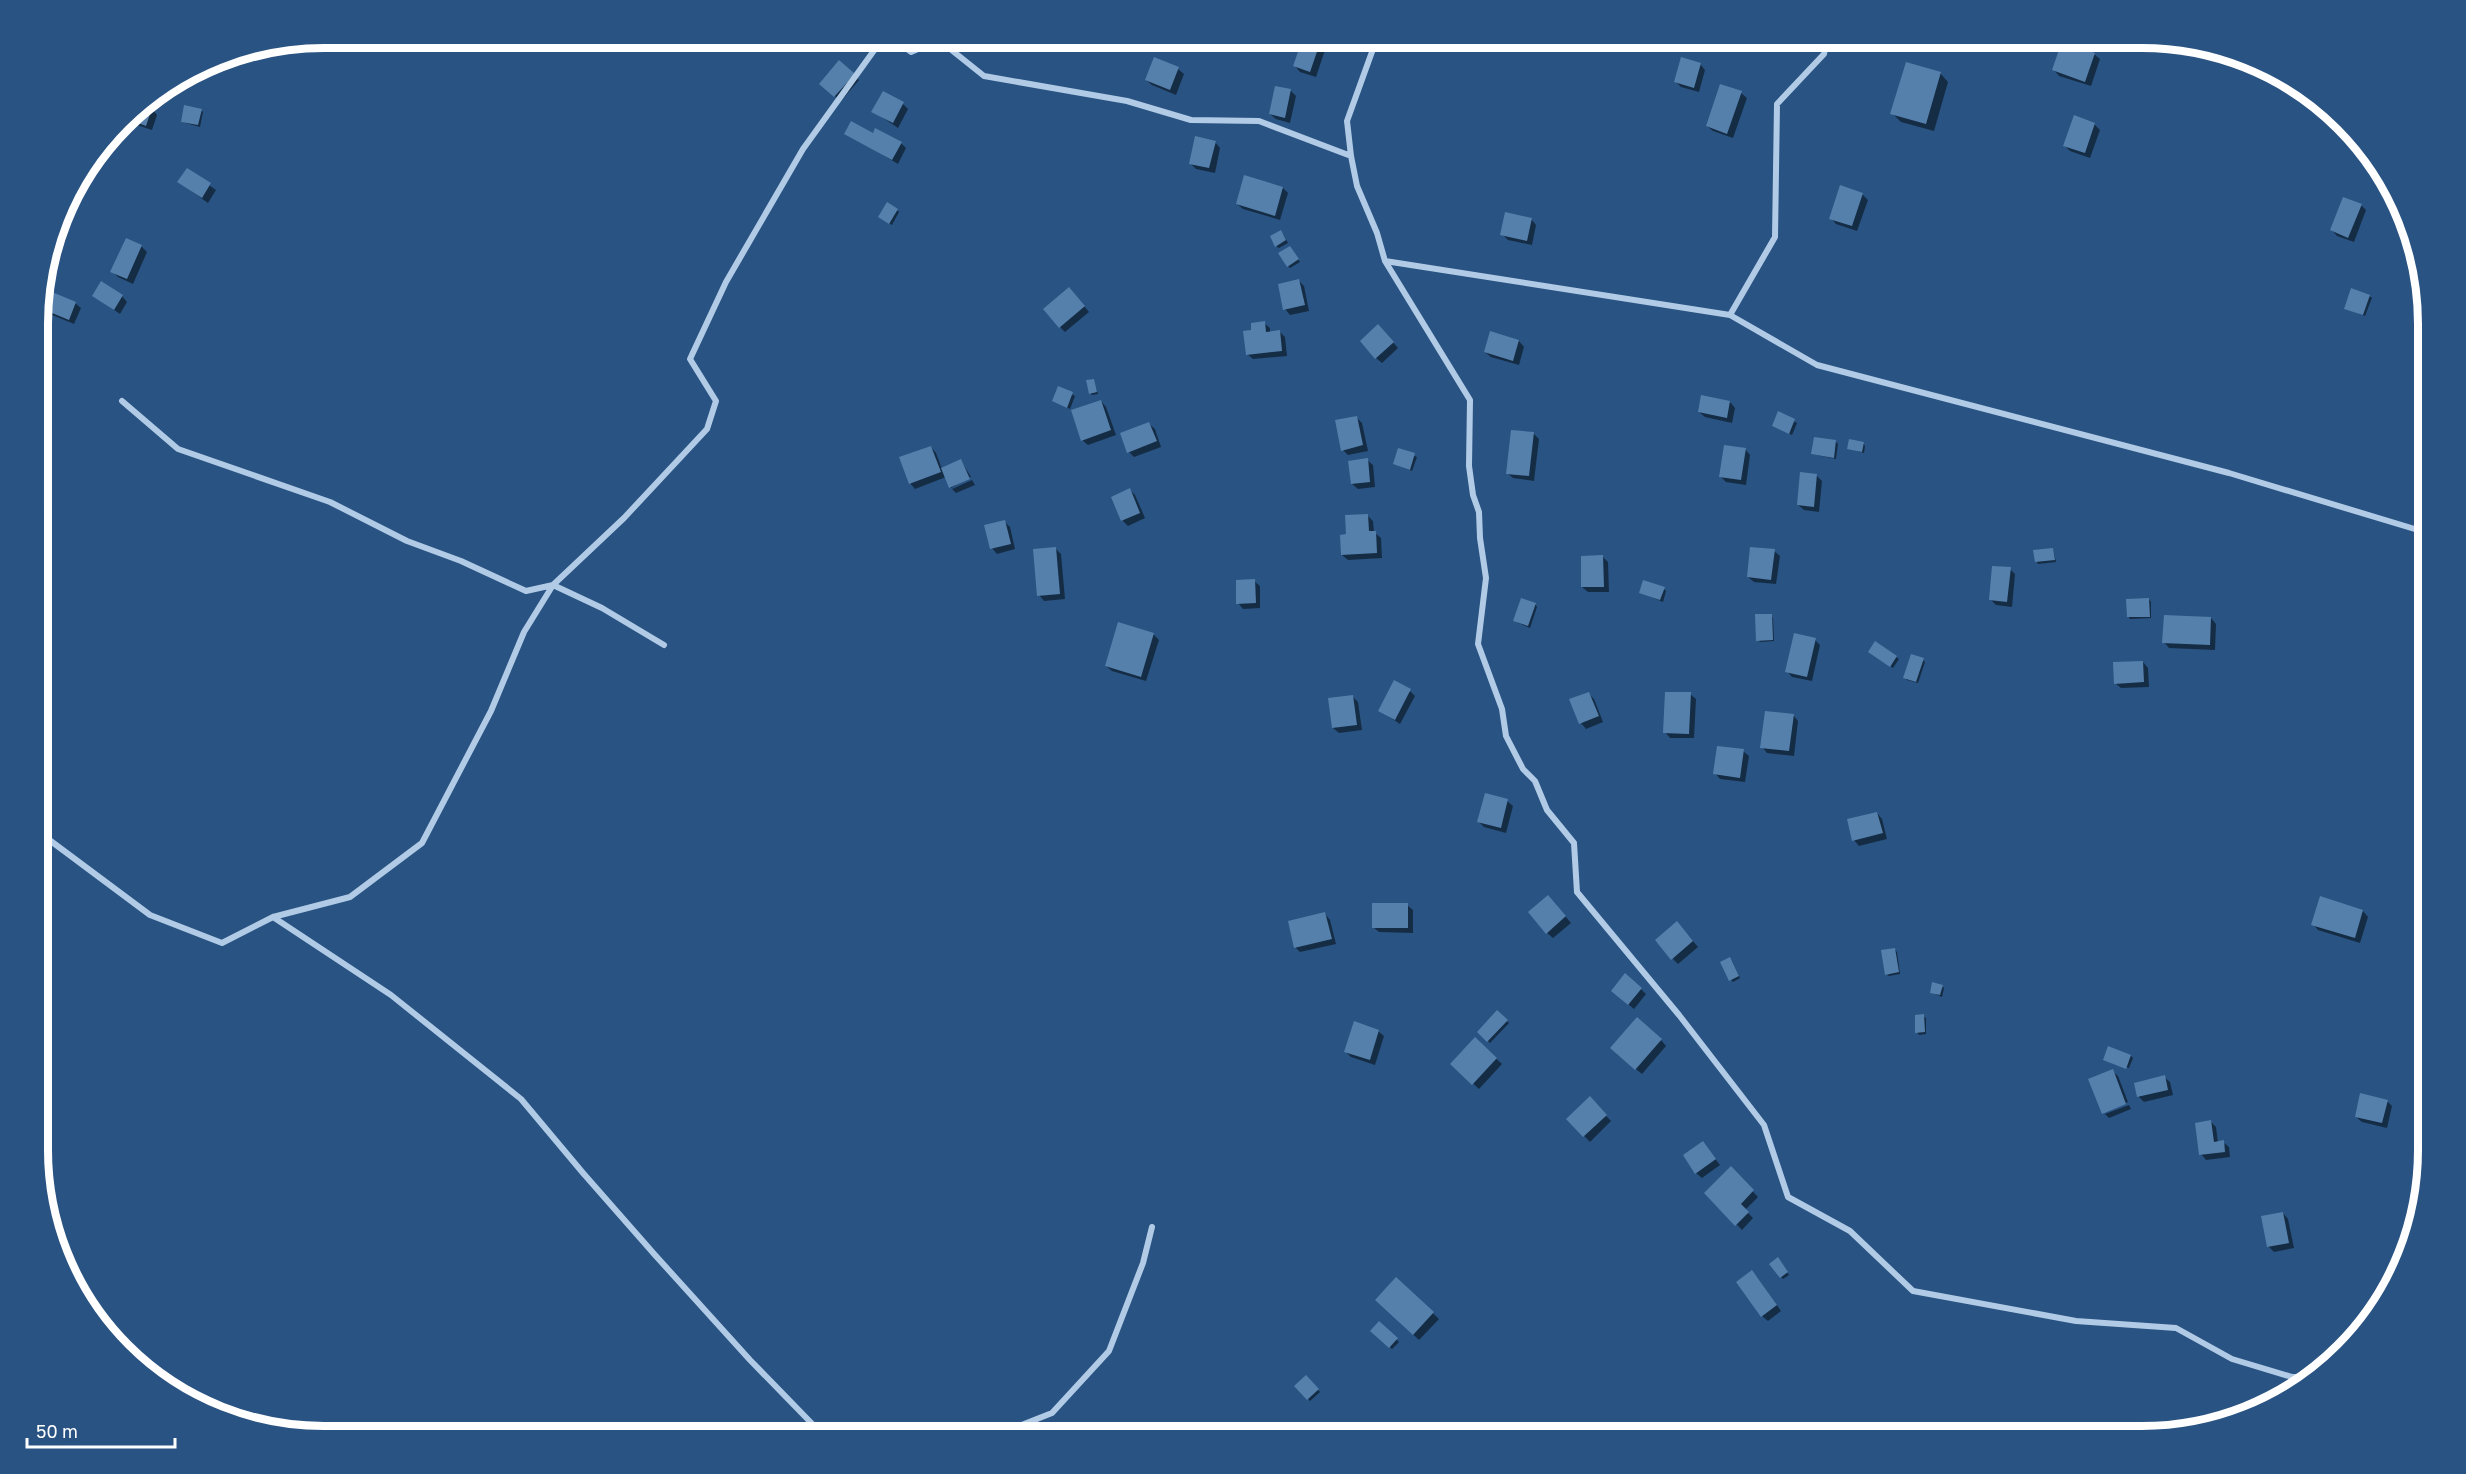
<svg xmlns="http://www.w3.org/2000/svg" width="2466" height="1474" viewBox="0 0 2466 1474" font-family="'Golos Text',sans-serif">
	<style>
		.shadow { fill: #0007 }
		.building { fill: #5580ac }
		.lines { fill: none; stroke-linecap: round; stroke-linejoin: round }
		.street { stroke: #b1cbe6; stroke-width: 6 }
		.rim { fill: none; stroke: #fff; stroke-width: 8 }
	</style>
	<rect width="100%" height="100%" fill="#295382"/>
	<path class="shadow" d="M1893,38H1919L1918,46L1896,41Z
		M1319,44L1325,50L1316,77L1300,72L1295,66Z
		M2094,54L2100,59L2091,86L2059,76L2054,70Z
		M1700,64L1705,70L1699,92L1681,87L1676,82Z
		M1178,69L1184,74L1176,95L1152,85L1146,80Z
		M196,70L192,83L182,79Z
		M1940,73L1948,82L1934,131L1901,122L1892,113Z
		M854,75L859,80L841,101L826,89Z
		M1277,87L1291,91L1296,96L1290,123L1276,119L1270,114Z
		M1741,93L1747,98L1733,138L1713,131L1707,126Z
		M903,104L908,109L898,128L873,111Z
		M140,105L152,109L157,115L152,130L125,121Z
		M201,110L203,112L200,127L182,122Z
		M2094,124L2100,130L2090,158L2070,151L2065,146Z
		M871,134L901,143L906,148L898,164L868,146Z
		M1215,142L1220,148L1215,173L1196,169L1190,163Z
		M187,170L216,190L208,203L179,182Z
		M1283,188L1288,193L1280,220L1243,209L1237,204Z
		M1862,194L1868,200L1857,231L1836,224L1831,218Z
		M2361,205L2366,210L2354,242L2337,236L2332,230Z
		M897,210L899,212L892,225L882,219Z
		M1531,219L1536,225L1532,245L1508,240L1502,234Z
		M1283,234L1288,243L1279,248L1276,246Z
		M126,240L142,247L147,252L133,284L118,277L112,271Z
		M1292,250L1300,262L1290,268L1288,266Z
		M1299,281L1304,286L1309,311L1290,315L1285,309Z
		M40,288L75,303L81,308L74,324L40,310Z
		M1074,294L1089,312L1065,332L1060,327Z
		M93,295L122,296L127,302L120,314Z
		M2369,296L2372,298L2365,316L2346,308Z
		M1264,323L1270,328V333L1280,332L1285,337L1287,356L1253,359L1247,354L1253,331Z
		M1384,332L1398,348L1382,363L1376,358Z
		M1491,333L1519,341L1524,347L1519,365L1491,357L1485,352Z
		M1093,380L1098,394L1092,395L1090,393Z
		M1059,388L1075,396L1070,409L1054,401Z
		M1101,401L1106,407L1116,435L1088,445L1082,440Z
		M1730,402L1735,408L1732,423L1705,417L1699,412Z
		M1779,413L1797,423L1792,435L1773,426Z
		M1356,417L1362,423L1368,451L1348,455L1343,450Z
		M1149,424L1155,429L1161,447L1134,457L1129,452Z
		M1512,431L1534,434L1539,439L1534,481L1513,478L1507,473Z
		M1836,442L1838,444L1836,459L1812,454Z
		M1863,443L1865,446L1864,453L1848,448Z
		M931,447L936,453L942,469L961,461L971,477L951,488L946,477L915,489L910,483Z
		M1745,449L1750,455L1746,485L1726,482L1721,477Z
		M1399,450L1417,457L1412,471L1395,464Z
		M1367,460L1373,465L1375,487L1358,489L1352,484Z
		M1816,475L1822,481L1819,512L1804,510L1798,505Z
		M972,480L975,485L956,493L952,489Z
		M1130,490L1135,495L1145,518L1128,526L1122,520Z
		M1367,515L1373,521L1374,532L1381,538L1382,558L1348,560L1342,555L1347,536Z
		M1005,522L1010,527L1015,549L997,554L992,548Z
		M1056,549L1061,554L1065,599L1044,601L1039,595Z
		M2053,549L2056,562L2038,564L2036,561Z
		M1774,551L1780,556L1776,584L1754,582L1748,577Z
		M1603,557L1608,562L1609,592H1588L1582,587Z
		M2010,569L2015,574L2012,607L1996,605L1991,600Z
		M1254,581L1260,586V608L1243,609L1238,603Z
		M1664,589L1666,591L1663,602L1640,592Z
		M2149,599L2151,602V618L2130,619L2128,616Z
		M1535,604L1537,607L1530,628L1514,621Z
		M1771,615L1773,618L1774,641L1760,642L1758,640Z
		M2211,618L2216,624L2215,650L2169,648L2164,642Z
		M1153,634L1159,640L1146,681L1112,671L1106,666Z
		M1815,640L1820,645L1812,681L1792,677L1787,671Z
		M1876,643L1899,659L1893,668L1872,654Z
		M1923,660L1925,662L1918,683L1907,680L1904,677Z
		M2143,662L2148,668L2149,687L2121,688L2115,683Z
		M1410,691L1415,696L1400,724L1379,710Z
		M1588,693L1594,699L1603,722L1586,729L1581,723Z
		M1690,694L1696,699L1694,738H1670L1665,732Z
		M1353,697L1358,702L1362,730L1339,733L1333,728Z
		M1793,715L1798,721L1794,756L1767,753L1762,747Z
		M1743,751L1749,756L1745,782L1720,779L1715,773Z
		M1507,801L1513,806L1506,833L1484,827L1479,822Z
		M1877,813L1882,819L1887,839L1859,846L1854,840Z
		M1554,903L1571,923L1553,938L1547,933Z
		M1407,905L1413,910V933L1379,932L1373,927Z
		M2363,911L2368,917L2360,943L2318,930L2313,924Z
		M1325,914L1330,920L1336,944L1300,952L1295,947Z
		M1682,928L1698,947L1678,964L1673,959Z
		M1894,949L1897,952L1900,974L1889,976L1886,974Z
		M1732,961L1740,978L1733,982L1731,980Z
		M1942,986L1944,988L1942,997L1931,992Z
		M1641,989L1646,994L1634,1009L1618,996Z
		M1497,1012L1509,1023L1490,1043L1479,1032Z
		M1923,1016L1926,1018V1034L1919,1035L1917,1032Z
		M1378,1031L1384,1036L1375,1065L1351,1057L1346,1052Z
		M1475,1039L1502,1064L1479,1089L1452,1064Z
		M1661,1040L1666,1046L1642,1074L1617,1054Z
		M2131,1056L2133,1058L2129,1068L2105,1059Z
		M2112,1071L2118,1076L2128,1102L2104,1111V1114L2103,1113Z
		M2164,1077L2170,1082L2173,1095L2144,1102L2138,1096Z
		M1590,1099L1611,1121L1590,1142L1568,1119Z
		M2387,1101L2392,1106L2387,1128L2362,1122L2356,1117Z
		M2129,1105L2131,1109L2109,1118L2105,1114Z
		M2211,1122L2216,1127L2218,1143L2223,1142L2229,1147L2230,1157L2206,1160L2201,1154Z
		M1703,1143L1720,1165L1702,1178L1696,1173Z
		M1731,1168L1758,1197L1745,1210L1753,1218L1742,1230L1706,1193Z
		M2283,1213L2288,1219L2294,1248L2274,1252L2268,1246Z
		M1780,1262L1789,1275L1783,1279L1781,1277Z
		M1757,1277L1781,1311L1768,1321L1762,1316Z
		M1397,1279L1439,1319L1419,1340L1377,1300Z
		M1379,1323L1399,1342L1392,1349L1372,1331Z
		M1306,1377L1320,1392L1310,1401L1296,1386Z"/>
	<path class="building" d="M1303,38L1320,43L1310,72L1293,66Z
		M2062,41L2095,53L2085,82L2052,70Z
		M1154,57L1179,67L1170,90L1145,80Z
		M1681,57L1701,63L1694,88L1674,82Z
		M839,60L855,74L834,97L819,84Z
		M1906,62L1941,72L1926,124L1890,114Z
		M1720,84L1742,91L1727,134L1706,126Z
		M1275,86L1291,89L1285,118L1269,114Z
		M883,91L904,102L893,123L871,112Z
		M142,104L152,108L146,126L127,119L135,109Z
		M184,105L202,109L198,125L181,122Z
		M2074,115L2095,123L2085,153L2063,146Z
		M851,121L873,133L875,128L902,142L892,160L844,134Z
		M1195,136L1216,141L1209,168L1189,164Z
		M187,168L211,183L202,198L177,182Z
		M1244,175L1283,187L1275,216L1236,204Z
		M1840,185L1863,193L1852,226L1829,219Z
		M2343,197L2362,204L2348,238L2330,230Z
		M887,202L898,209L889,224L878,217Z
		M1505,212L1532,218L1527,241L1500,235Z
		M1281,230L1286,240L1275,247L1270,236Z
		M126,238L142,245L127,279L110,272Z
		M1290,246L1299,259L1287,267L1278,253Z
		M1299,279L1305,305L1283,310L1278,284Z
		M101,281L123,295L114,310L92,296Z
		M40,287L76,302L69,320L40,308Z
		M1069,287L1085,306L1059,328L1043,309Z
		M2351,288L2370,295L2363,315L2344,309Z
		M1265,321L1266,332L1280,330L1282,351L1246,355L1243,331L1251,330V323Z
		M1378,324L1394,342L1375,359L1360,341Z
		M1490,331L1519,340L1513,361L1484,352Z
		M1094,379L1097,392L1089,394L1086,380Z
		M1058,386L1073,392L1067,408L1052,401Z
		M1701,395L1730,401L1727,418L1698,412Z
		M1101,400L1111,430L1081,441L1071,410Z
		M1778,411L1795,419L1789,434L1772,426Z
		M1357,416L1363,445L1341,451L1335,420Z
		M1149,422L1157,441L1127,453L1120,433Z
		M1511,430L1534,432L1529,476L1506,474Z
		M1814,437L1836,440L1834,458L1811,454Z
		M1849,439L1864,442L1862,452L1847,449Z
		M1724,445L1746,448L1741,480L1719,477Z
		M931,446L941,472L909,484L899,457Z
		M1398,448L1415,453L1410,470L1393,464Z
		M1368,458L1370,482L1351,484L1348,461Z
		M961,459L970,479L949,488L941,468Z
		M1800,472L1817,474L1814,507L1797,505Z
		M1130,488L1140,513L1121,521L1111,497Z
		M1368,514L1369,531H1376L1377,553L1341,555L1340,535L1346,534L1345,515Z
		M1005,520L1011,544L990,549L984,525Z
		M1056,547L1060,594L1037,596L1033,549Z
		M1750,547L1775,549L1771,580L1747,577Z
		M2053,548L2055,560L2035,562L2033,550Z
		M1603,555L1604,587H1581V556Z
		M1992,566L2011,567L2007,602L1989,600Z
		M1255,579L1256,603L1236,604V580Z
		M1643,580L1665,587L1660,600L1639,593Z
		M1521,598L1536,603L1528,626L1513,621Z
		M2149,598L2150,617H2127L2126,599Z
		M1755,614H1772L1773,640L1756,641Z
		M2164,615L2211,617L2210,645L2162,643Z
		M1118,622L1154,633L1141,677L1105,666Z
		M1794,633L1816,638L1807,677L1785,672Z
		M1875,641L1897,656L1890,667L1868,652Z
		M1911,654L1924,658L1916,682L1903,678Z
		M2143,661L2144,682L2114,684L2113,662Z
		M1394,680L1411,689L1395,720L1378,711Z
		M1589,692L1599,716L1579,724L1569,699Z
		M1665,692H1691L1689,734L1663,733Z
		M1353,695L1357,725L1332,728L1328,698Z
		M1765,711L1794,714L1789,751L1760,748Z
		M1717,746L1744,749L1740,778L1713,774Z
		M1485,793L1508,799L1501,828L1477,822Z
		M1877,812L1883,833L1852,841L1847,819Z
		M1548,895L1566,916L1546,934L1528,912Z
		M2320,896L2363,910L2355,938L2311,925Z
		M1372,903H1408V928H1372Z
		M1325,912L1332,939L1294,948L1288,921Z
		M1677,921L1693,941L1671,960L1655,940Z
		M1895,948L1899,972L1885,975L1881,950Z
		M1730,957L1739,976L1729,981L1720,962Z
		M1625,973L1642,988L1628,1005L1611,991Z
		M1932,982L1943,985L1940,995L1930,993Z
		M1497,1010L1508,1020L1487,1042L1477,1032Z
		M1924,1014L1925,1032L1915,1033V1015Z
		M1637,1017L1662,1039L1635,1070L1610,1048Z
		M1354,1021L1379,1030L1370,1060L1344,1052Z
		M1475,1037L1497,1058L1472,1085L1450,1064Z
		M2108,1046L2131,1055L2126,1069L2103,1060Z
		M2113,1069L2126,1104L2102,1114L2088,1079Z
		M2165,1075L2168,1090L2137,1097L2134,1083Z
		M2360,1093L2388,1100L2382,1123L2355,1117Z
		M1590,1096L1607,1115L1583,1137L1566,1119Z
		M2211,1120L2214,1142L2224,1140L2225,1152L2199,1155L2195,1123Z
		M1703,1141L1716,1159L1695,1174L1683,1155Z
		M1731,1166L1754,1190L1741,1204L1749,1212L1735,1226L1704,1193Z
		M2283,1212L2289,1243L2267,1247L2261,1216Z
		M1778,1257L1788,1272L1780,1278L1769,1264Z
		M1752,1270L1777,1305L1761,1317L1736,1282Z
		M1396,1277L1434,1312L1413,1335L1375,1300Z
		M1379,1321L1398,1338L1389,1348L1370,1331Z
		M1306,1375L1319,1389L1307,1400L1294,1386Z"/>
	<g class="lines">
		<path class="street" d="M893,38L911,52L939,40L984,76L1127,101L1191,120L1259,121L1351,156
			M1377,38L1347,121L1351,156L1357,186L1377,233L1385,261L1470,400L1469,466L1473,495L1479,512L1480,538L1486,578L1478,644L1502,709L1506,736L1523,769L1535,781L1547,810L1574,843L1577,892L1679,1015L1764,1125L1788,1197L1850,1231L1913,1291L2076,1321L2176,1328L2232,1359L2292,1377H2313
			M1385,261L1730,315L1817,365L2229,473L2428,533
			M1730,315L1775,237L1777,104L1824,54L1827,38
			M122,401L178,449L330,502L407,541L461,561L526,591L553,585L602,608L664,645
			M40,833L150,915L222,943L273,917L350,897L422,843L491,711L524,632L553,585L624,518L707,429L716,401L690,359L726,282L803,149L883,38
			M273,917L391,995L521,1099L583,1173L655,1255L750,1360L824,1436
			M2292,1377L2300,1387
			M994,1436L1052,1413L1109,1351L1143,1263L1152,1227"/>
	</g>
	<path d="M0 0H2466V1474H0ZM324 48H2142A276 276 0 0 1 2418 324V1150A276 276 0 0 1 2142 1426H324A276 276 0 0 1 48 1150V324A276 276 0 0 1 324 48Z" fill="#295382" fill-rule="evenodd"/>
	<path class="rim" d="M324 48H2142A276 276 0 0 1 2418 324V1150A276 276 0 0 1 2142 1426H324A276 276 0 0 1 48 1150V324A276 276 0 0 1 324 48Z"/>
	<path d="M27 1438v9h148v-9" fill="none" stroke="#ffffff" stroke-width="3"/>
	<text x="36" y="1438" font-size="18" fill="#ffffff" stroke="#295382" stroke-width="4.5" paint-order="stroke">50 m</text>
</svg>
